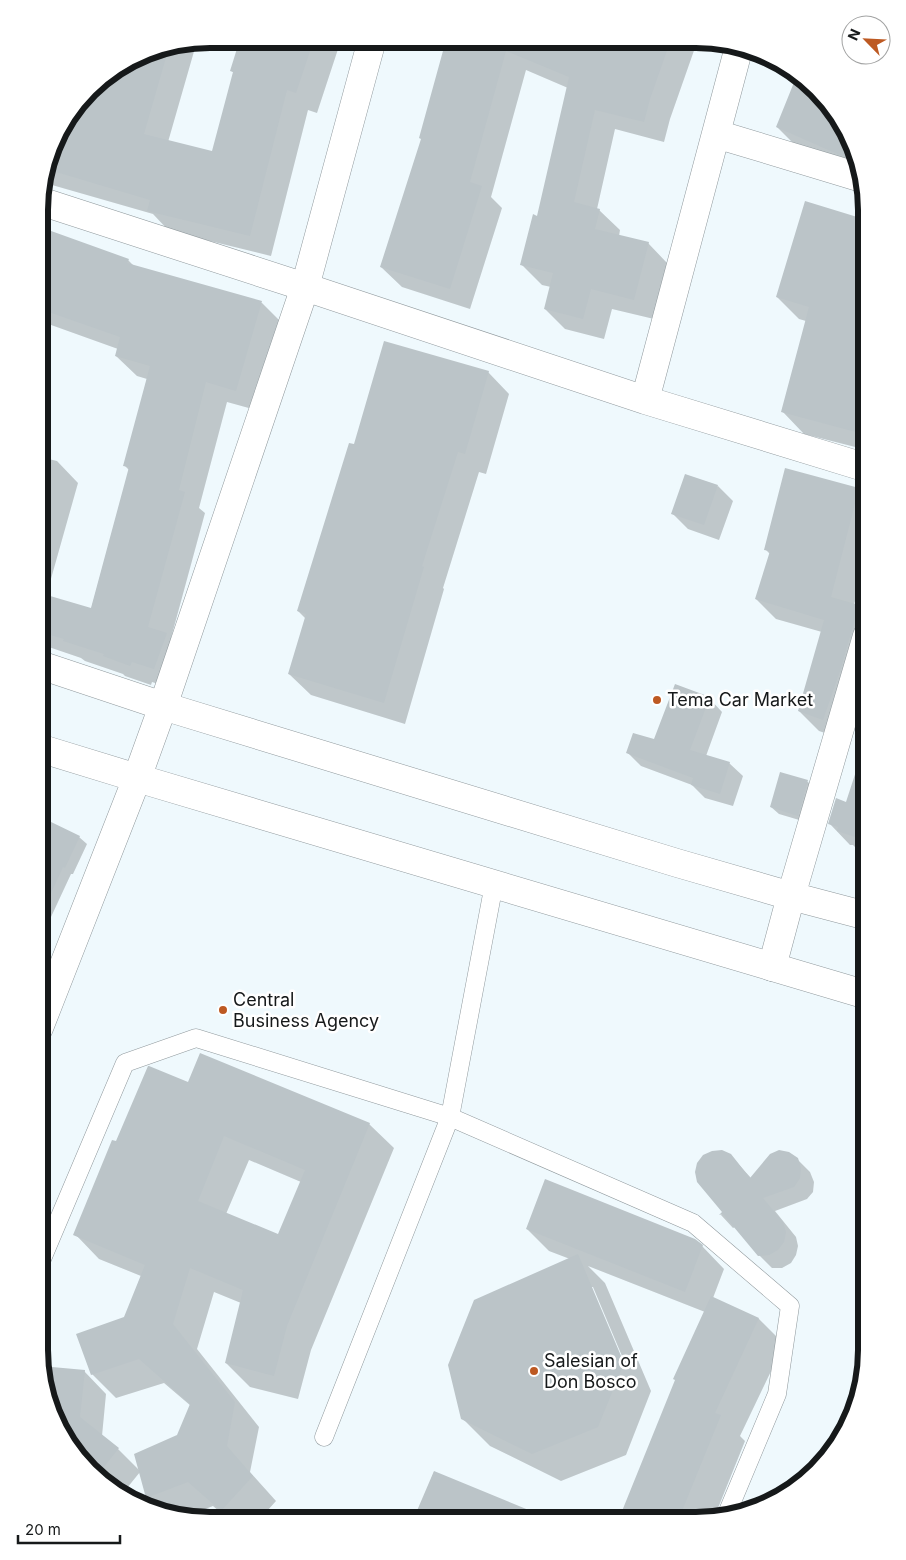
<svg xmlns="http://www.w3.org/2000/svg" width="906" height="1560" viewBox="0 0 906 1560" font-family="Inter,sans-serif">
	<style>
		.shadow { fill: #0003; fill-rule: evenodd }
		.building { fill: #bbc4c8; fill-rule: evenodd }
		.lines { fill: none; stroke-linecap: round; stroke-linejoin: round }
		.lane-casing { stroke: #90999d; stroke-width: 19 }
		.street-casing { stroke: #90999d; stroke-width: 29 }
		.highway-casing { stroke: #90999d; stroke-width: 29 }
		.lane { stroke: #fff; stroke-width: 18 }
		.street { stroke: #fff; stroke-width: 28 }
		.highway { stroke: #fff; stroke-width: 28 }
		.poi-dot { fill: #bd5922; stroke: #fff; stroke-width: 2 }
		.labels { text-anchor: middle; stroke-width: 5; stroke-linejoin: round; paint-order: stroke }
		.poi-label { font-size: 18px; fill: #16191a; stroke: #fff; text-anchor: start }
		.rim { fill: none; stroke: #16191a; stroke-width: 6 }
	</style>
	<rect width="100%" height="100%" fill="#eff9fd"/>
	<path class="shadow" d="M241,39L341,40L317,113L308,110L271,256L169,231L153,214L52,185L44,176L57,134L97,81L145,52L197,41L168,142L213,153L234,73L231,70Z
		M447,40L697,42L670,119L664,142L615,129L597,209L599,210L620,230L619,236L648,243L668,264L654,319L612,309L604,339L565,329L545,309L551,287L542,285L521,264L538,217L568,88L526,70L491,197L502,208L470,309L402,287L381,267L422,139Z
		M809,81L858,154L861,175L798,148L777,127Z
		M806,203L867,222V450L804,434L782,411L806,321L799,319L777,297Z
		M40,229L128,260L134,266L262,303L282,323L256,410L227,402L199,508L205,513L171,638L187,654L175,689L152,682L151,685L125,676L123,674L85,661L81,658L40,644V594L91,610L129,470L125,466L147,379L137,376L116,356L118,349L40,321Z
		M488,372L509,394L486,474L479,472L443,588L444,589L405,724L311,695L289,674L306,619L298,611L355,446Z
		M40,457L57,461L78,483L47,593L40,591Z
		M786,470L859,489L867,497V554L854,605L859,606L867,615V666L843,739L819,731L799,711L822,632L776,619L756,599L770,554L766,550Z
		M718,486L733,501L719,540L688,529L673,514Z
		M709,698L722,712L706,756L729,763L743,776L733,806L705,798L692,785L641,766L627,752L655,741Z
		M781,774L808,782L815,789L806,822L779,814L771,807Z
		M837,800L867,810V854L859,851L853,845H850L830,824Z
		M39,821L79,837L87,844L73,874H71L51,917L39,912Z
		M189,1084L369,1124L394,1148L311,1350L298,1399L250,1387L226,1363L241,1303L214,1292L197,1349L259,1427L250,1472L276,1501L259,1520H229L213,1506L182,1518L157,1507L147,1497L140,1472L123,1493L105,1486L74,1454L48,1406L84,1371L106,1394L102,1436L118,1449L140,1471L178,1436L191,1406L164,1383L116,1398L92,1374L125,1318L141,1276L99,1259L75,1234L116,1143ZM249,1160L301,1182L279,1236L226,1214Z
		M730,1155L751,1178L797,1159L810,1172L814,1182L813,1192L807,1199L775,1211L796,1237L798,1246L796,1255L791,1263L782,1268H772L759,1255L735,1227L733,1228L721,1215L723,1212Z
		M527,1229L702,1246L724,1269L713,1298L759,1319L784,1344L740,1436L745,1441L714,1518L696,1521H619L705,1312L588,1266L605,1283L651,1391L626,1455L561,1481L490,1446L462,1418L570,1259L549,1251ZM591,1287H593L627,1368L625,1369Z
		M434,1472L552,1521L415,1520Z"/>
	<path class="building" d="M240,39H314L296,93L287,90L250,236L147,211L150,200L46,169L57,134L97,81L145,52L169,47L144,134L212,151L233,72L230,71Z
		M446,40L670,42L650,99L644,122L595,110L574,202L600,209L595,229L649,242L634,300L591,289L583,319L544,309L553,273L520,265L533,214L537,216L569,77L506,51L470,182L482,186L450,289L380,267L421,139L419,138Z
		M797,75L809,81L858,154L859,161L842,156L776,127Z
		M805,201L867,220V435L781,412L809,307L776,297Z
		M40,227L129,259L127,263L262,301L236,391L206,382L179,490L185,492L148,627L167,633L154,669L132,662L130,666L103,656L104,654L63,641L64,639L40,632V593L91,608L129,467L123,466L150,366L115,356L120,337L40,309Z
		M384,341L489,371L465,454L458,452L422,566L424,567L384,703L288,674L306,614L297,611L349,443L354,444Z
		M785,468L859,488L831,597L859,605L840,671L823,720L798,711L824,620L755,599L770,551L764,550Z
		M685,474L718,485L704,525L671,514Z
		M675,684L710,697L690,750L730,762L720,794L691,785L693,778L626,753L633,733L654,739Z
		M861,756H867V841L837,831L838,827L828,824L836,798L846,802Z
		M780,772L808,780L798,816L770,807Z
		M49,821L80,836L65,868L63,867L39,919V841Z
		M200,1053L370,1123L287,1326L274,1376L225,1363L243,1290L190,1268L173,1324L235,1402L227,1446L253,1476L221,1511L188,1482L146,1498L134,1454L177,1435L190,1404L139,1359L91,1375L76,1334L124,1317L145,1265L73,1235L112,1140L116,1141L148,1066H149L188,1082ZM224,1136L305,1170L278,1234L198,1201Z
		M722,1150L731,1154L750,1178L770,1154L779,1150L789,1152L798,1158L801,1168L800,1178L794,1187L763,1198L783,1222L786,1232L784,1242L778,1250L769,1255L758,1256L723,1214L719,1215L722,1212L697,1182L695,1172L697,1163L703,1155L712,1151Z
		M545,1179L695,1239L703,1245L685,1292L526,1229Z
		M578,1254L624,1363L598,1427L532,1454L461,1419L448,1365L474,1300Z
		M711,1296L759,1318L715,1413L721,1415L678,1521H618L675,1380L673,1379Z
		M41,1366L85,1370L80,1417L119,1448L96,1477L74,1454L48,1406Z
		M434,1471L553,1520V1521L413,1520Z"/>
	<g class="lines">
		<defs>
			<path id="lane" d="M39,1266L125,1063L196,1038L450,1117L693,1223L790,1306L777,1394L726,1516
				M324,1437L450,1117L494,884"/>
			<path id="street" d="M716,134L862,178
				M40,201L305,287L645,400L867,468
				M645,400L739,47
				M40,665L163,706L305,287L372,40
				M772,967L791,896L867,636
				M39,1028L137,778L163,706L677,863L791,896L867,916"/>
			<path id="highway" d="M39,748L137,778L867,995"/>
		</defs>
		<use href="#lane" class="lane-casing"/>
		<use href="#street" class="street-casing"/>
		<use href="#highway" class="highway-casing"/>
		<use href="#lane" class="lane"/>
		<use href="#street" class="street"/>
		<use href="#highway" class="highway"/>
	</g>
	<g class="poi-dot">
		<circle cx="657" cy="700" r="5"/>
		<circle cx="223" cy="1010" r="5"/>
		<circle cx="534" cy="1371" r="5"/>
	</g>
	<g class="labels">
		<g class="poi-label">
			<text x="667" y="706">Tema Car Market</text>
			<text x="233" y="1006">Central<tspan x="233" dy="21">Business Agency</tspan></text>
			<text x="544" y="1367">Salesian of<tspan x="544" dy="21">Don Bosco</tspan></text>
		</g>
	</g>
	<path d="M0 0H906V1560H0ZM210 48H696A162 162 0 0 1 858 210V1350A162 162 0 0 1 696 1512H210A162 162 0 0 1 48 1350V210A162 162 0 0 1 210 48Z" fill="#fff" fill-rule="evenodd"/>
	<path class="rim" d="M210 48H696A162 162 0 0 1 858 210V1350A162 162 0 0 1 696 1512H210A162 162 0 0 1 48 1350V210A162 162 0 0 1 210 48Z"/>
	<g transform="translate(866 40) rotate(294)"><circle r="24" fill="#ffffff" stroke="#a2a3a3"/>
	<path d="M0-4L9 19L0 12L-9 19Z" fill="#bd5922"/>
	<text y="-8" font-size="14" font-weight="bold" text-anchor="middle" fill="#16191a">N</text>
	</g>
	<path d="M18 1535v8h102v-8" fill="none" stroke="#16191a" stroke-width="2.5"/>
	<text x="25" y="1535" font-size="15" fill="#16191a" stroke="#ffffff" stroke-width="4" paint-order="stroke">20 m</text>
</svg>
